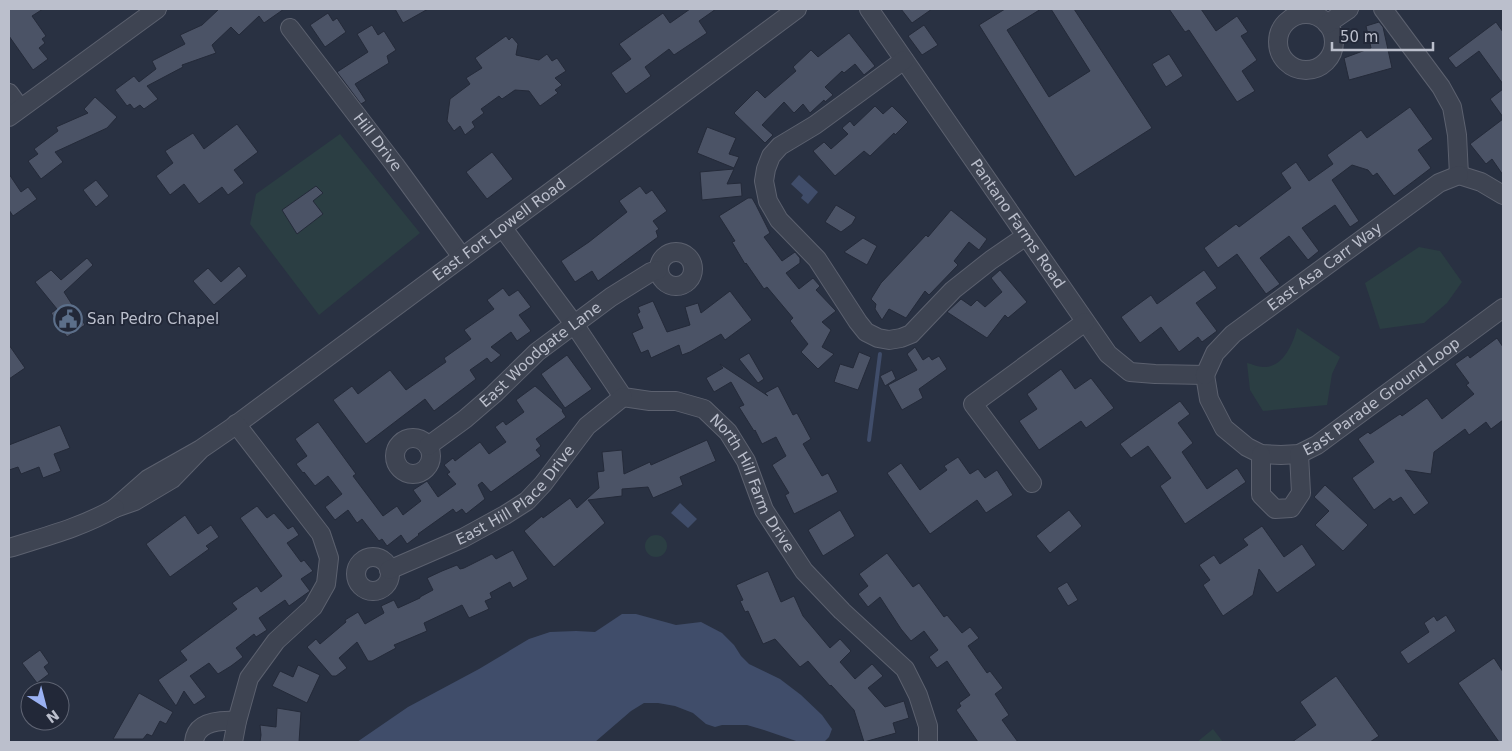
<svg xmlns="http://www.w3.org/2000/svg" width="1512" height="751" viewBox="0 0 1512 751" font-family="'DejaVu Sans',sans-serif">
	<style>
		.green { fill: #2b3e43 }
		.water { fill: #404d6a }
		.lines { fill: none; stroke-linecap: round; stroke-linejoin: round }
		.stream { stroke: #404d6a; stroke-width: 4 }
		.building { fill: #4b5366; stroke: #242a39 }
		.minor-casing { stroke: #5c616f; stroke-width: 20 }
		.minor { stroke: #3e4452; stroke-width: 18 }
		.labels { text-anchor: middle; stroke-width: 4; stroke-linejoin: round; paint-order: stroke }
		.street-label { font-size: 15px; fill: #bbbfcc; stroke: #222838 }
		.poi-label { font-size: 15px; fill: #bbbfcc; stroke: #222838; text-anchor: start }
	</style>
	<rect width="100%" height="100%" fill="#293142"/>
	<path class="green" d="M340,134L420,233L319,315L250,224L256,194Z
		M1419,247L1440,251L1462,282L1447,303L1424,323L1380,329L1365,283Z
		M1297,328L1340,357L1332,374L1327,405L1263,411L1250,390L1247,363C1252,364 1258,367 1263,367C1283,368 1293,344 1297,328Z
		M645 546a11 11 0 1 1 22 0a11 11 0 1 1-22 0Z
		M1213,729L1223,742H1197Z"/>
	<path class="water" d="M799,175L818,192L808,204L801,198L803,195L791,184Z
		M680,503L697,519L688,528L671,513Z
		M622,614H636L676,625L701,622L722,633L734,645L741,656L749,664L780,679L801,695L822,715L832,729L829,737L824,742H799L764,730L747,725H722L715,727L706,724L693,713L675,706L658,703H644L631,711L595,742H357L408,707L479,669L529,639L550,632L576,631L595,632Z"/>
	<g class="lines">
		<path class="stream" d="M869,440L880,354"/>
	</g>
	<path class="building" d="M9,9H43L32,16L46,36L42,39L45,43L39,48L48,59L33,70L9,36Z
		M219,9H284L264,23L259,16L239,35L231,27L212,45L216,53L182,65L183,67L147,86L158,99L144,109L140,105L134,109L130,104L127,106L115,90L134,76L139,82L156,69L152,61L185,44L180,35L202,25Z
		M395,9H428L403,23Z
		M690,9H716L699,21L707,33L674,55L669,49L645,67L651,76L626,94L611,73L631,59L619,44L663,13L670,23Z
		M901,9H932L912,23Z
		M1005,9H1041L1007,30L1049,97L1090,71L1051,9H1074L1152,128L1075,177L979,25Z
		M1169,9H1201L1216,31L1237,16L1248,32L1241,36L1257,60L1242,71L1255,91L1237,102L1189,30L1185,32Z
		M328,13L333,21L337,18L346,32L325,47L310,25Z
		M1379,22L1383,27L1392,68L1349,80L1344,58L1371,48L1366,26Z
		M1496,22L1503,32V84L1479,51L1456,68L1448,58Z
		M372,25L378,35L384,31L396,50L387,56L389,63L355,84L366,101L361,104L337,72L368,52L357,34Z
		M924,25L938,45L922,55L908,36Z
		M849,33L875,66L864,75L855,64L844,73L842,71L825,87L833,95L825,102L824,100L810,113L803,104L794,113L784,102L762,125L773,135L765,143L734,113L757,90L765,98L796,71L793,67L811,50L818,57Z
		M506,36L509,40L512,37L518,44L516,55L539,60L547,54L552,61L557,58L566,71L555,78L562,85L555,90L558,93L540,106L529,91L515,90L502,99L499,96L481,109L484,113L472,122L475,127L465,135L460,126L454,131L447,121L450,99L470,84L466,78L482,68L475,58Z
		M1169,54L1183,76L1166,87L1152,64Z
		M1503,89V117L1490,99Z
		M95,97L117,117L107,128L55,152L63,162L41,179L28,161L38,154L34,149L58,131L56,127L88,113L84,109Z
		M875,106L883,114L892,106L908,122L895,135L894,133L870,156L864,151L835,176L813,151L824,142L831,149L848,134L842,128L850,121L854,126Z
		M1410,107L1433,139L1418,150L1431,168L1394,196L1377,173L1373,176L1368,170L1352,165L1332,180L1359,221L1350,227L1335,205L1302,228L1319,251L1308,260L1289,236L1260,258L1280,284L1266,294L1237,254L1218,268L1204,248L1236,224L1239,227L1291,188L1281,173L1296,162L1309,181L1333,164L1327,155L1361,130L1367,138Z
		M1503,119V175L1492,159L1486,164L1470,144Z
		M237,124L258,152L234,170L244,183L228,195L222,187L199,204L184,184L170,195L156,176L173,163L165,151L193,133L204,149Z
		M707,127L736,138L729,154L739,157L734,168L697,153Z
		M492,152L513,179L487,199L466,172Z
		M734,169L727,184L741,183L742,196L702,200L700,172Z
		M9,174L21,192L28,187L37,199L13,216L9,210Z
		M96,180L109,196L96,207L83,190Z
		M316,186L323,193L313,201L323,214L297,234L282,210Z
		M640,186L646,194L652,190L667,211L653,221L659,229L656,231L658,237L598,281L592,271L575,282L561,261L589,242L627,212L619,201Z
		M748,198H752L756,205L770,233L764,237L782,261L795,252L800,258V263L786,273L799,289L813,278L820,286L816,290L836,311L822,322L831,330L822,347L834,354L818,369L801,352L808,344L790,321L793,318L767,287L764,289L746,263L745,264L732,242L735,241L719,216Z
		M836,205L856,217L852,224L841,232L825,222Z
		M951,210L987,239L979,250L969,242L954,261L958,265L929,295L925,291L906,318L889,309L882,320L875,309L876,304L871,299L881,283L926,235L928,237Z
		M863,238L877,246L867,265L844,252Z
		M87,258L93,265L64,292L85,325L67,337L51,313L57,309L35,282L51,270L61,280Z
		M239,266L247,276L214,305L193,281L208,268L221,282Z
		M1000,270L1027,302L1008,318L1005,315L987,338L947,312L961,299L971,306L977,300L985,307L1002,292L991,278Z
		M1204,270L1217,288L1196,303L1217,331L1202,342L1198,337L1179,352L1161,327L1140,343L1121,317L1151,295L1157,304Z
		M503,288L509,296L518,290L531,307L519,315L531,331L517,341L511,332L491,347L501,355L491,363L487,358L470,370L476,379L434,411L425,399L366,444L333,400L352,386L358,394L390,370L406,390L446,362L444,358L471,339L464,330L494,309L487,300Z
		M730,291L752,320L725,340L721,334L690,352L682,355L679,345L651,358L648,350L641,353L632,333L643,328L637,314L640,312L638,307L653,301L667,332L690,325L685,307L698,303L701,313Z
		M1497,338L1503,347V420L1491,429L1486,422L1469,435L1465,429L1434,452L1431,474L1405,470L1429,503L1414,515L1401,497L1393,502L1390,498L1374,510L1352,478L1374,462L1358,439L1368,432L1370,434L1400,414L1402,416L1427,398L1442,419L1474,394L1466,385L1469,383L1455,364L1468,355L1470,358Z
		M9,345L25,368L9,379Z
		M915,347L923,360L929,356L932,360L939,356L947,369L919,389L923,398L902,410L888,385L917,370L907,354Z
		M859,352L871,357L858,390L834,382L840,364L853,368Z
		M749,353L764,379L758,383L739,359Z
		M567,355L592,389L565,408L541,374Z
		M720,364L768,396L765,393L778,386L793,415L797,413L811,439L803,444L822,476L828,473L838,492L794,514L785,495L789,493L772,465L786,456L776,437L762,444L755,430L754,431L739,407L744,405L731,382L714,392L706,378L723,368Z
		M1061,369L1075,389L1091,378L1114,408L1086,428L1081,421L1039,450L1019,421L1037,409L1027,394Z
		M892,370L896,379L885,386L880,376Z
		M535,386L563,410L562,411L566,417L536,439L541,446L536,450L541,456L491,492L482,482L478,485L485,499L466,514L462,509L456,513L453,509L418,534L419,535L407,544L401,535L387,546L382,539L379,541L362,519L357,523L348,510L335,520L325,507L342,494L328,476L315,486L304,472L303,473L296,464L307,456L295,439L318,422L356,474L353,476L383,516L397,506L403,515L421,501L413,490L427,481L438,497L456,484L447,474L450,472L444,465L453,458L455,461L480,442L489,454L506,442L495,427L503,421L506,425L524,412L516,400Z
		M1180,401L1190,414L1178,423L1193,443L1182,452L1207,489L1237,468L1246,482L1185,524L1160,486L1171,478L1148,446L1131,458L1120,444Z
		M60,425L70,448L54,454L61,471L43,478L39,467L21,474L18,467L9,470V445Z
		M707,440L716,461L680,477L683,485L653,498L648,487L622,489V496L588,500L605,523L554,567L524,531L542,516L543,518L570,498L577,508L599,488L597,472L604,471L602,452L622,450L624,474L650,462L651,465Z
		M958,457L970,474L978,469L985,478L997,470L1013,495L986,513L977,500L930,534L887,473L901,463L920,490L947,470L944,466Z
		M1325,485L1368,525L1343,551L1315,525L1329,511L1314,497Z
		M257,506L267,518L274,513L288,529L293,526L299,535L287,543L301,562L304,560L313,571L301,579L310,591L289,606L285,600L259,618L267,630L256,637L254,634L236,648L243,657L231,666L218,674L209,663L190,676L206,697L194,705L184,691L176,706L158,680L187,660L180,651L237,609L232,603L257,586L261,592L282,576L240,518Z
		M840,510L855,536L823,556L808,530Z
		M1069,510L1082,526L1050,553L1036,536Z
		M185,515L198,534L211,525L219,537L206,546L209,549L170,577L146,544Z
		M1262,526L1284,557L1302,544L1316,565L1277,593L1259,569L1253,595L1223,616L1203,585L1210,580L1199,565L1214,555L1220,564L1248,545L1243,539Z
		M513,550L528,579L513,588L510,582L490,593L492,598L485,601L489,609L469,618L462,605L424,623L427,631L394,645L396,648L372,661H368L357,642L339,658L347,668L336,676H332L307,647L316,639L320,644L346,622L345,620L358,612L365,624L384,613L381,606L394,600L398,608L420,598V597L433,590L427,578L442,571L457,565L460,569L464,568L492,554L496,559Z
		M887,553L913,587L919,583L944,617L947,615L962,633L970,627L979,638L968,646L987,673L990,671L1003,688L995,694L1009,715L1002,720L1018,742H978L956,710L961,706L959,703L970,695L947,661L937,668L929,657L938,650L924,631L911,641L901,629L880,597L868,607L858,594L868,586L859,574Z
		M768,571L781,602L794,596L803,616L830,648L840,639L851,651L840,662L855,679L872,664L883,676L868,688L885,707L904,701L909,718L893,723L896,733L864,742L854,710L831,685L830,686L808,661L800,667L775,639L763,644L748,611L745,612L740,601L743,600L736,585Z
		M1067,582L1078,600L1068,606L1057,588Z
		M1446,615L1456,631L1408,664L1400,652L1429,632L1424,623L1434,616L1437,621Z
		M40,650L49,663L44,667L49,674L37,683L22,663Z
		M1494,658L1503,672V742H1499L1458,683Z
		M298,665L320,675L307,703L272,686L280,671L293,677Z
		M1336,676L1379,736L1370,742H1292L1316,725L1300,702Z
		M139,693L173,712L166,724L160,721L152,736L147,734L143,739H113Z
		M277,708L301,712L299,742H260L261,735L260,725L276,727Z"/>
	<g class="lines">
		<defs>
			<g id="minor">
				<path id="s1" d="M869,9L1108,354L1130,372L1155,374L1205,375"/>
				<path d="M1383,9L1441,87L1452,107L1457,135L1459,175"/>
				<circle cx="1306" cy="42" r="28"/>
				<path d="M1327,24L1349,9"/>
				<path id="s2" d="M290,28L395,165L462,257"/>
				<path d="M904,60L815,125L780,146L771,156L766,169L764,181L768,201L779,220L817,259L858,322L866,332L878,338L889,340L901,338L911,334L953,290L991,260L1026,236"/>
				<path d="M9,93L20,108"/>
				<path d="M9,117L157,9"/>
				<path d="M1459,175L1481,182L1503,195"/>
				<path id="s3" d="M502,227L574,324L623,397L650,401H676L704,409L728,432L746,461L764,510L804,571L842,611L905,669L918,695L928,726V742"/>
				<circle cx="676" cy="269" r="17"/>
				<path id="s4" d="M1205,375L1209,399L1224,428L1247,447L1261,454L1281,455L1299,454L1317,445L1503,308"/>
				<path id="s5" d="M1205,375L1215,353L1233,334L1439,183L1459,175"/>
				<circle cx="413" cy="456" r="18"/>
				<path id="s6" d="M428,446L465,419L494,394L537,352L611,297L651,272L658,270"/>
				<path id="s7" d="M201,449L172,479L135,501L115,508L148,479L201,449L233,427L797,9"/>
				<path d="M1261,454V495L1275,509L1291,508L1301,493L1299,454"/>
				<path d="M1032,483L973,404L1085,322"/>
				<path d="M9,548C44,537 83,527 115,508"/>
				<circle cx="373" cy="574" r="17"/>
				<path id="s8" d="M389,570L463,538L505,515L527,501L543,484L587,426L623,397"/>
				<path d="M194,742C196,721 220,720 237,721"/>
				<path d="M233,742L237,721L249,678L276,641L313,607L326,584L329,558L321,534L236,424"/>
			</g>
		</defs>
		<use href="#minor" class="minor-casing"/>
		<use href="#minor" class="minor"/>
	</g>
	<defs>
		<symbol id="civic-ring" viewBox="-11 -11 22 22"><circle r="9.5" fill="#222838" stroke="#5c6f8a" stroke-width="1.5"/><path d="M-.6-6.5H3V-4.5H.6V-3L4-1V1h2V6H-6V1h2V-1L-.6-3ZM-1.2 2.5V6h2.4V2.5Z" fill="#5c6f8a"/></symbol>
	</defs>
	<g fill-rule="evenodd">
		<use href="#civic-ring" x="52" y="303" width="32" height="32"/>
	</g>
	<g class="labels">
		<g class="street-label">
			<text dy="5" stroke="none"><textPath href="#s2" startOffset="144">Hill Drive</textPath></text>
			<text dy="5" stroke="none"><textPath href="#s1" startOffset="261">Pantano Farms Road</textPath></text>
			<text dy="5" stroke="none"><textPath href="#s7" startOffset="581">East Fort Lowell Road</textPath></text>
			<text dy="5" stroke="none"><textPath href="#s5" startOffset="164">East Asa Carr Way</textPath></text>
			<text dy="5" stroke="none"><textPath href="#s6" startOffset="145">East Woodgate Lane</textPath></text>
			<text dy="5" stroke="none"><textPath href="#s4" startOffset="241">East Parade Ground Loop</textPath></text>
			<text dy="5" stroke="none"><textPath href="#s3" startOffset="381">North Hill Farm Drive</textPath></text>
			<text dy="5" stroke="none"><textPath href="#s8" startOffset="149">East Hill Place Drive</textPath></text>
		</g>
		<g class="poi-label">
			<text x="87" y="324">San Pedro Chapel</text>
		</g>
	</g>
	<rect width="1512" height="751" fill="none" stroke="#bbbfcc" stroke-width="20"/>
	<g transform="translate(45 706) rotate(144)"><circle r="24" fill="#222838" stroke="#5f6473"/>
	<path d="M0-4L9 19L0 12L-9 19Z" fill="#9ab1f2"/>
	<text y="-8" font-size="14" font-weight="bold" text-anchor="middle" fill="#bbbfcc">N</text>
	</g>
	<path d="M1332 42v8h101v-8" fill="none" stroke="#bbbfcc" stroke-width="2.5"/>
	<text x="1340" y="42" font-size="15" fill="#bbbfcc" stroke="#222838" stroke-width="4" paint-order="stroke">50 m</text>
</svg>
